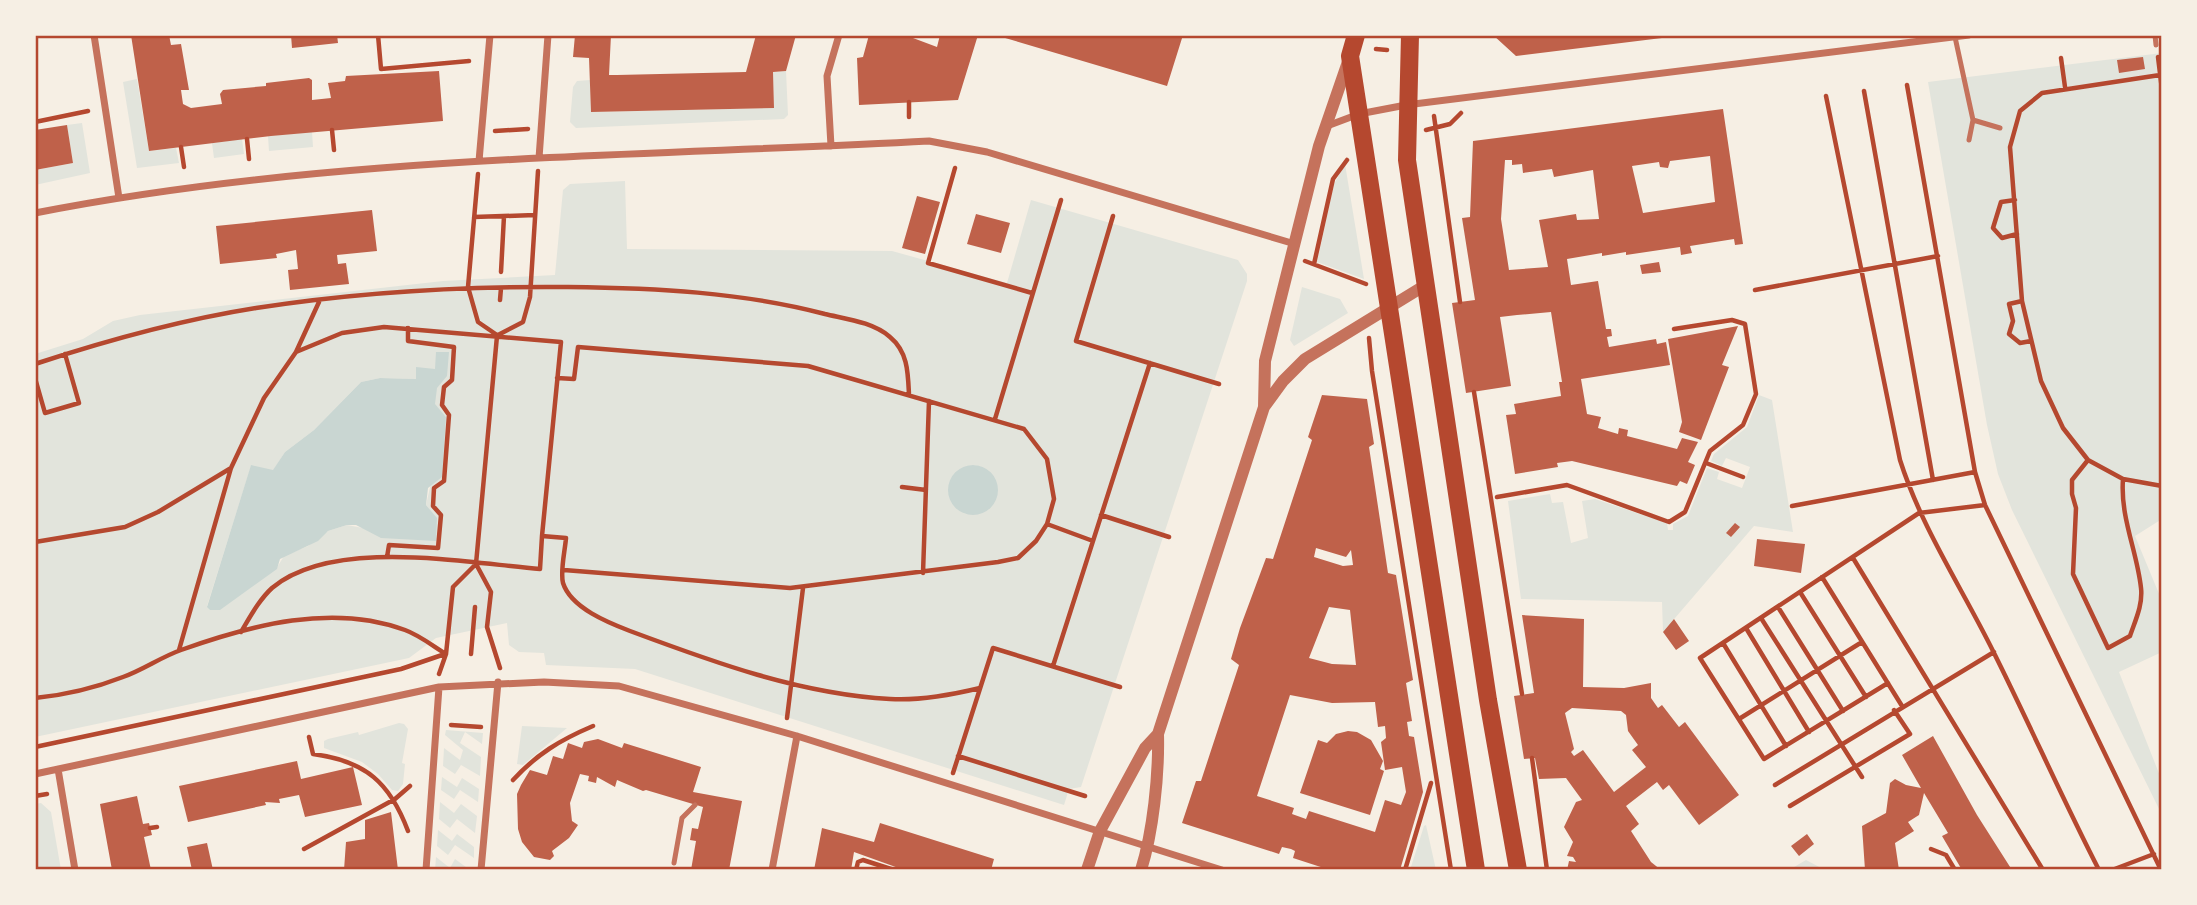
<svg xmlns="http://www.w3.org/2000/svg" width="2197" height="905" viewBox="0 0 2197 905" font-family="Poppins,sans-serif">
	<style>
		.green { fill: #e2e4dc; fill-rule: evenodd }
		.water { fill: #c9d6d2 }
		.building { fill: #bf614a; fill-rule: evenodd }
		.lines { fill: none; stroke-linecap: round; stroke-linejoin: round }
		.path { stroke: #b5482f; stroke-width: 4.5 }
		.service { stroke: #c5725c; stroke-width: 5 }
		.minor { stroke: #c5725c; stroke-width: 7 }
		.tertiary { stroke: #c5725c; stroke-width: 12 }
		.primary { stroke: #b5482f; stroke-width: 18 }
		.neatline { fill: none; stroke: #b5482f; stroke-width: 2.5 }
	</style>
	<rect width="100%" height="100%" fill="#f6efe4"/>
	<path class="green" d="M2162,53V519L2135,536L2162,601V652L2119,672L2162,781V815L2012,510L1998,474L1987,425L1928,82Z
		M786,71L788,115L784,119L576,128L570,122L573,87L577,81L590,80L591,112L774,108L773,72Z
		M137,79L149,151L176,148L179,163L137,168L123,82Z
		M82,123L90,173L35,185V170L73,163L67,125Z
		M312,132L313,147L269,151L268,136Z
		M242,139L244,154L214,158L212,143Z
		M1345,164L1364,279L1317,262L1334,184Z
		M625,181L627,249L892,251L1007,283L1031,200L1238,260L1247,274V281L1081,787L1069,789L1064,805L635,669L546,665L544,653L519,652L509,645L507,623L436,638L409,658L35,737V354L83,339L113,321L140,315L443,281L555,275L563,190L570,184ZM435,369V405L446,417L426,505L437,519L363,528L347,525L328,531L308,546L284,556L276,569L210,610L207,606L251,466L273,471L285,452L314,430L361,382L380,378L416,379ZM975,465C1010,473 998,522 963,513L966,466Z
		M1302,287L1340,299L1348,313L1294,346L1290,340Z
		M1759,395L1772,400L1793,532L1754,526L1663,632L1662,602L1521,599L1508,501L1550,494L1552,503L1563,502L1571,543L1588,538L1582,501L1595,499L1667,523L1668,530H1673V524L1688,516L1707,468L1719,472L1717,479L1742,488L1750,467L1726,458L1722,466L1711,461L1714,454L1747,427Z
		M399,723L404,724L408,729L402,763L405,764L403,784L398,791L392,790L378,774L362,762L324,748V741L328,739L358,732L359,735Z
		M522,726L567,728L523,765L517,764Z
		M446,730L483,733L482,744L465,732L460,743L481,757L480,776L461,765L455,774L443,766L444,748L460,760L463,750L445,735Z
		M442,777L457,787L462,778L479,789L478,802L460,790L454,799L441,790Z
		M440,802L454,813L461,804L477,816L475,833L457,819L450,828L439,819Z
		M41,803L51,812L61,870H35V804Z
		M1426,825L1436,870H1410L1424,826Z
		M438,830L452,841L457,834L474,847V858L455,845L448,855L437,846Z
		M436,857L450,868L455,859L470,870H435Z
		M1806,860L1825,870H1789Z"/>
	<path class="water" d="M436,352H449L447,376L437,388L435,404L446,417L442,477L428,488L426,505L437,518L436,541L381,538L356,525H347L328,531L318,541L280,559L277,569L220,610H210L207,607L251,465L273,470L285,452L314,430L361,382L380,378L416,379V367L435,369Z
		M948 490a25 25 0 1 1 50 0a25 25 0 1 1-50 0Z"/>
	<path class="building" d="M131,35H169L171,45L181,44L189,90H181L183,104L191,108L222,104L220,94L223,90L266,86V83L309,78L312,80V100L331,98L328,83L345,81L346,76L439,71L443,121L271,136L149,151Z
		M291,35H337L338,43L292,48Z
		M575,35H611L609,75H617L746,72L756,35H796L786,71L773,72L774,108L591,112L589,58L573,57Z
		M869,35H905L937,47L940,35H978L958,100L859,105L857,58L863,57Z
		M995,35H1183L1167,86Z
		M1493,35H1669L1670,37L1516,56Z
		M2143,57L2145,69L2119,73L2117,60Z
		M1723,109L1743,244L1735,245L1734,239L1690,246L1692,253L1681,255L1680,247L1626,255V252L1602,256V253L1567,259L1571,285L1598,281L1606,329H1611L1612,336L1607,337L1609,347L1656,339L1657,344L1666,342L1670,365L1581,379L1587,414L1601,417L1598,428L1618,434L1619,428L1628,430L1627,436L1677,449L1682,438L1698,442L1688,462L1695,465L1687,484L1680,481L1677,486L1572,461L1557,463L1558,467L1515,474L1506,415L1516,414L1514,404L1561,396L1559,382H1562L1551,312L1517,315L1500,317L1511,386L1466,393L1452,303L1475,300L1462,218L1470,217L1473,141ZM1710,156L1715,202L1643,213L1632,166L1659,162L1660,167L1668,168L1670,161ZM1505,160H1512V165L1522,164L1523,173L1552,169L1554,177L1593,170L1599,219L1577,220L1576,214L1539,220L1548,267L1509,270L1501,219Z
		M67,125L73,163L35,170V130Z
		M917,196L940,202L925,254L902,248Z
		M372,210L377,251L337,255L338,264L346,263L349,284L290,290L288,270L298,269L296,250L276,254L277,258L220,264L216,226Z
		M976,214L1010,223L1001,253L967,244Z
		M1659,262L1661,272L1642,274L1640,265Z
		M1738,326L1722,365L1729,367L1701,440L1679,432L1682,422L1668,339Z
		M1322,395L1367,399L1374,444L1369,447L1388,573L1396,575L1413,680L1406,683L1412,721L1407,722L1409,736L1414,737L1423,792L1400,870H1330L1293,858L1295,851L1291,849L1282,847L1279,854L1182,823L1196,781H1201L1239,665L1231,659L1240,628L1266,558L1273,559L1312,440L1308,437ZM1316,548L1346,557L1351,550L1353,565L1343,566L1314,557ZM1329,607L1350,610L1356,665L1332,664L1309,658ZM1290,695L1332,703L1375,702L1378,727L1385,726L1386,738L1381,742L1385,770L1402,767L1406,792L1401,805L1385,800L1375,832L1309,811L1306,819L1292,814L1294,808L1257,796Z
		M1735,523L1740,527L1731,537L1726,533Z
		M1757,539L1805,544L1801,573L1754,566Z
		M1522,615L1584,619L1583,687L1624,688L1651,683V698L1658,708L1662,705L1679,727L1685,722L1739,795L1699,825L1669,785L1663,790L1657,782L1626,806L1639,824L1631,831L1651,862L1661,870H1567L1569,861L1576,862L1573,857L1567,856L1573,842L1564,827L1576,802L1582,800L1566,778L1539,779L1535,758L1524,759L1514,696L1534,693ZM1572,708L1621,711L1626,715L1628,731L1638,745L1632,750L1646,767L1614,792L1583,750L1574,756L1571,752L1574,749L1565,713Z
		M1674,619L1689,641L1676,650L1663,632Z
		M1348,731L1357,732L1371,740L1383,761L1380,769L1384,771L1370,815L1300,793L1318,740L1327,743L1336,734Z
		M1933,736L1977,815L2012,870H1962L1942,836L1948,833L1924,793L1919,815L1908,822L1914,831L1895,843L1899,870H1865L1862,826L1886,813L1890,783L1895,779L1906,785L1921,788L1902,755Z
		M598,739L622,748L624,743L701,767L693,792L742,801L729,870H691L696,841L690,840L692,828L698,829L703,807L646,790L643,791L617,780L615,787L597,777L596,783L588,781L589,776L580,774L570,803L572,821L578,825L569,838L552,851L554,856L550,860L534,857L522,842L518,829L517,794L521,785L530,770L547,775L553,756L563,759L568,743L582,748L584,742Z
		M297,761L301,779L353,767L362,805L305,817L299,795L279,799L280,803L265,802L266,805L188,822L179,786Z
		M137,796L143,824L149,823L152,835L144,837L151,870H112L100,804Z
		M391,812L398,870H344L346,842L365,839V820Z
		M880,823L994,859L991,870H904L854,852L851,870H814L822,828L874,842Z
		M1807,834L1814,844L1799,856L1791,846Z
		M207,843L213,870H192L187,847Z"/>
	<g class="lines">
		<path class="path" d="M378,35L381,69L469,61
			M1376,49L1387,50
			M2158,57L2162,90
			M2061,58L2065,87
			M2160,75L2042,93L2020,111L2010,147L2022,301L2041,381L2063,428L2088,460L2123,479L2162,486
			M1907,85L1975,472L1985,505L2161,870
			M1864,91L1933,480
			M1826,96L1900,460C1922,529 1962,588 1994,653C2030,725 2062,798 2099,870
			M909,102V117
			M1434,116L1460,302
			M35,122L88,111
			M332,130L334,150
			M1426,130L1450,124L1461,113
			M495,131L528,129
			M247,139L249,159
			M181,147L184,167
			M955,168L928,263L1032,293
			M478,174L468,287L478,322L497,335
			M2015,200L2001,202L1993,228L2002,238L2017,234
			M1113,216L1076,341L1219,384
			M474,217L535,215
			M1305,261L1366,284
			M1314,264L1333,179L1347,160
			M501,272L504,216
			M1755,290L1938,256
			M500,300L501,288
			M2022,301L2009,304L2013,321L2009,334L2020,343L2031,341
			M498,335L523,322L530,297L538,171
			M497,336L476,564L491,592L487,627L500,668
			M1369,338L1372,371L1451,870
			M296,352L342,333L384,327L561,342L542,536L566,538C565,551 560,571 563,583C571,608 609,623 630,631C713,662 800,694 890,699C920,701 951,695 980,688
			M35,364C108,340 180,320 256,308C359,292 463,286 568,287C655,288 741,292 825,314C846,319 873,322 890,337C908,352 908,373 909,395
			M35,378L45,413L79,403L65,354
			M557,378L574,379L578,347L808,366L1024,429L1047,459L1054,499L1047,524L1036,541L1018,558L998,562L790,588L564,570
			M1474,392L1522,694
			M995,419L1061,200
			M2088,460L2072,480V494L2076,508L2073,574L2108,648L2130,636C2135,621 2143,605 2141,588C2137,551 2120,517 2123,479
			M1706,463L1743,477
			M902,487L926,490
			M1497,497L1567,485L1669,522L1685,512L1710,451L1743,425L1756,394L1745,324L1732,320L1674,329
			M1792,506L1975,472
			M1101,515L1169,537
			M1047,524L1093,541
			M35,542L125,527L158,512L231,468
			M387,557L389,545L438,548L441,515L433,506L434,488L444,481L449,415L442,405L444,387L452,380L454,347L408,341V328
			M1853,558L2043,870
			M923,573L929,401
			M1822,577L1902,706
			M1800,592L1866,697
			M1778,607L1843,711
			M1761,618L1862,777
			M1746,628L1809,732
			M241,632C250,617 259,600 272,588C333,537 466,563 540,569L542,536
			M1723,643L1786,746
			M179,650L231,468L264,398L296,352L319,302
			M471,654L475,607
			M1053,666L1150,363
			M439,674L446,654L453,587L476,564
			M1888,683L1764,759L1700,658L1919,513L1985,505
			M35,698C65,695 95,688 123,677C143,670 161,657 181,650C251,625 333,603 405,630C419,635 433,646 446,654
			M787,718L803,588
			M1739,719L1862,642
			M451,725L481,727
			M309,737L313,754C366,761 390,783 408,831
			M35,747L401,669L445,654
			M958,756L1085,796
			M1532,758L1547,870
			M953,773L993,648L1120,687
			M513,780C537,754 560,740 593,726
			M1775,785L1994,652
			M35,796L47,794
			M1790,806L1910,734L1894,710
			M150,828L157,827
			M304,849L395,799L410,786
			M1931,849L1946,855L1955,870
			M856,870L858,862L863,860L894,870
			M1405,870L1431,783
			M2112,870L2154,854"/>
		<path class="service" d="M2155,35L2156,45
			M1955,37L1973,120L2000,128
			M1969,140L1973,120
			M674,863L682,818L695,805"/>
		<path class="minor" d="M94,35L119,198
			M1327,126L1359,114L1406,105L1969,35
			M831,146L827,76L839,35
			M539,158L548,35
			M479,161L490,35
			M35,213C330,155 631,157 929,141L987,152L1295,244
			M58,769L75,870
			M35,774L439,687L544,682L619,686L797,736L1222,870
			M426,870L439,687
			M481,870L498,682
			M772,870L797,736"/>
		<path class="tertiary" d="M1264,407L1265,361L1319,146L1349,59
			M1087,870L1100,831L1145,748L1158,734
			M1141,870C1153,832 1159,775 1158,734L1264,407L1283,381L1305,359L1424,286"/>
		<path class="primary" d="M1356,35L1350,56L1476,870
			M1410,35L1407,160L1488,700L1518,870"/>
	</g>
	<rect width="2197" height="905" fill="none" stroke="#f6efe4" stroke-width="74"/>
	<rect x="37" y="37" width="2123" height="831" class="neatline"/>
</svg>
